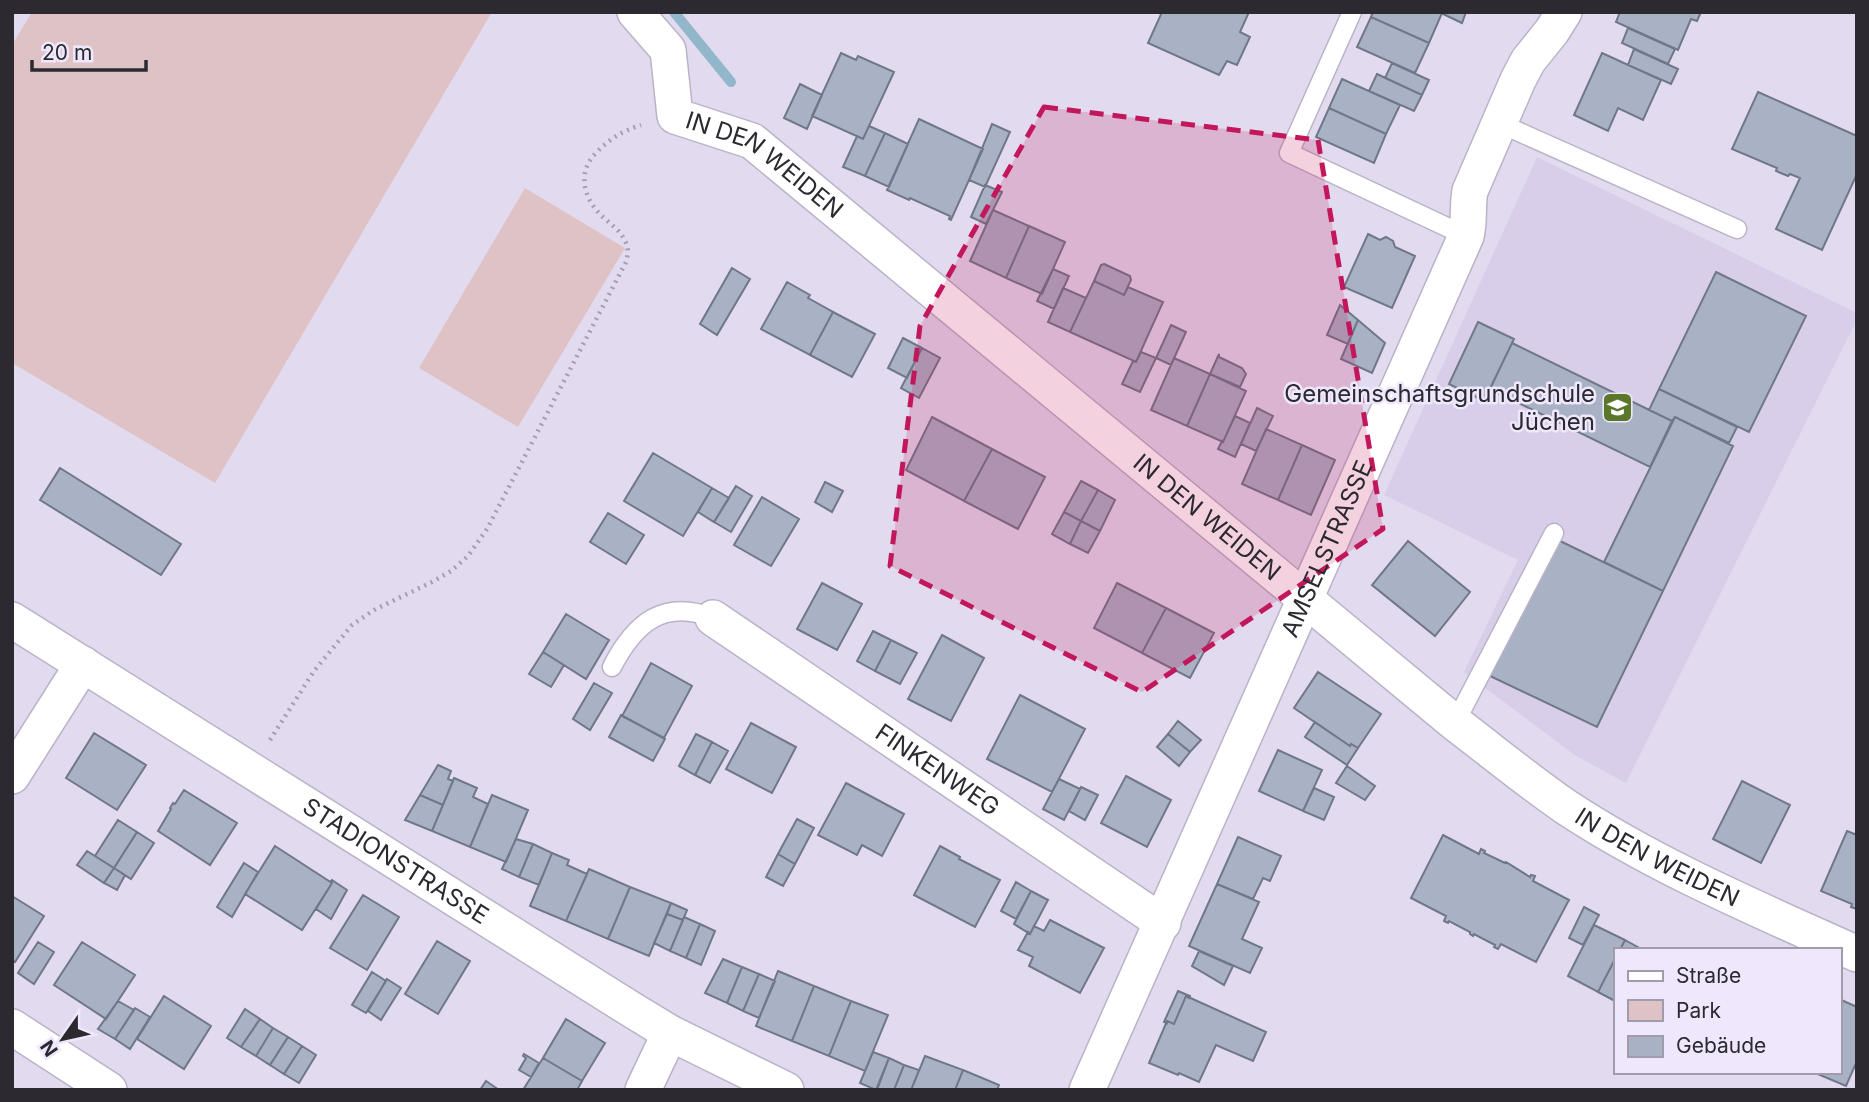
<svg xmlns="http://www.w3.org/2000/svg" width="1869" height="1102" viewBox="0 0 1869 1102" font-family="Inter,sans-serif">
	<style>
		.built { fill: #d8ceea }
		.green { fill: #dfc2c5 }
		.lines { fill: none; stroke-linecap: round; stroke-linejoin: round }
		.stream { stroke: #92b7cb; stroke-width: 10 }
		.building { fill: #a9b1c5; stroke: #6f7789; stroke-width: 2 }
		.service-casing { stroke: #bab3c7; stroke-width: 21 }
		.minor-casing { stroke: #bab3c7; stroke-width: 38 }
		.path { stroke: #a49eaf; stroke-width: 4.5; stroke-dasharray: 2 5; stroke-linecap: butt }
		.service { stroke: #fff; stroke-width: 18 }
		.minor { stroke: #fff; stroke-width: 35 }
		.marked { fill: #c2185b; fill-opacity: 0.2; stroke: #c2185b; stroke-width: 5; stroke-dasharray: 14 9; stroke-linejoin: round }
		.labels { text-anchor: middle; stroke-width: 5; stroke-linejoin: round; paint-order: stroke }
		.street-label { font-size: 24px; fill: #2c2931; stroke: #efe8fd }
		.poi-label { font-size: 24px; fill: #2c2931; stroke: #efe8fd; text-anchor: end }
	</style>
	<rect width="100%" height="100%" fill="#e2dbf0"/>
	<path class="built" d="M1537,157L1857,313V320L1626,783L1576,756L1464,672L1518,560L1384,495Z"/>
	<path class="green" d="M32,12H492L215,483L12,363V45Z
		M525,188L625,248L518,427L419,368Z"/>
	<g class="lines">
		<path class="stream" d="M674,12L731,82"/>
	</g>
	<path class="building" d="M1162,12H1249L1240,32L1250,37L1237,65L1227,61L1219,75L1148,43Z
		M1373,12H1439L1442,13L1429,43L1371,17Z
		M1439,12H1466L1462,23Z
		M1620,12H1701L1697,21L1691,19L1678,50L1616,22Z
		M1371,17L1429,43L1415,73L1357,47Z
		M1628,28L1675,49L1668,64L1622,43Z
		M1634,49L1678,69L1671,84L1628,65Z
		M841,53L856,60L858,56L894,72L863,139L812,116Z
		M1602,53L1661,80L1643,120L1618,108L1608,131L1574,115Z
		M1392,63L1429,80L1422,95L1385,78Z
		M1377,74L1422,95L1414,111L1369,91Z
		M1342,79L1400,105L1386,134L1329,108Z
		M800,84L822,95L807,129L784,118Z
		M1758,92L1857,136V174L1822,250L1776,229L1800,178L1790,174L1788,176L1776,171L1777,168L1732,149Z
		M1329,108L1386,134L1374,163L1316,137Z
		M919,119L983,149L951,220L949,219L950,216L910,198L909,200L887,190Z
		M992,124L1010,132L985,187L969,180Z
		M869,126L885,133L865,176L843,167L857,136L863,139Z
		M885,133L908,144L889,187L865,176Z
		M985,185L1002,192L986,224L971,217Z
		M993,210L1029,226L1006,278L970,261Z
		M1029,226L1065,242L1042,294L1006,278Z
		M1368,234L1380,240L1386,237L1393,241L1395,247L1415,256L1392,308L1344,287Z
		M1104,264L1130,276L1131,280L1124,295L1094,281L1101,265Z
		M732,268L750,279L717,335L700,324Z
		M1053,269L1069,276L1054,309L1037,301Z
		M1716,272L1806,316L1749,432L1659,389Z
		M1094,281L1124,295L1128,287L1163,302L1136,362L1070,332Z
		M787,282L810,295L808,298L833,312L810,355L761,329Z
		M1063,288L1086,298L1070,332L1048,322Z
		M1340,305L1358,320L1348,344L1327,335Z
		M833,312L875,334L852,377L810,355Z
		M1358,320L1385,343L1372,373L1341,359Z
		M1478,322L1514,339L1484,401L1449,384Z
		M1171,325L1186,332L1171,365L1156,358Z
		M903,338L922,348L907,378L888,368Z
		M1512,343L1672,421L1650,467L1490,389Z
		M922,348L940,358L919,398L901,388Z
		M1141,352L1156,358L1140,392L1122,384L1133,361L1136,362Z
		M1219,354V357L1242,368L1246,374L1240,387L1210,374Z
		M1174,358L1210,374L1187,426L1151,410Z
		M1210,374L1246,391L1223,442L1187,426Z
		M1659,389L1737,427L1729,443L1675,417L1672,421L1649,410Z
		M1257,408L1273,416L1256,451L1241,444Z
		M1235,416L1250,423L1235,457L1218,449L1222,441L1223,442Z
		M932,417L992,449L964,501L906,470Z
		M1675,417L1733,446L1663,591L1604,562Z
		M1266,429L1302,445L1278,500L1242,484Z
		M1302,445L1335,460L1311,515L1278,500Z
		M992,449L1045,477L1018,529L964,501Z
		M653,453L712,488L683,536L624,501Z
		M60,468L181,544L161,575L40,500Z
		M1081,481L1098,490L1081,521L1064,512Z
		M825,482L843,491L832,512L815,502Z
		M736,486L752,496L731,532L714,522Z
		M712,488L729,498L714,522L698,512Z
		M1098,490L1115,500L1100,531L1081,521Z
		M762,497L799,519L771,566L734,545Z
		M1064,512L1081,521L1070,544L1052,534Z
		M608,513L644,535L626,564L590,542Z
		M1081,521L1100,531L1088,553L1070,544Z
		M1556,539L1663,591L1597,727L1490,676Z
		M1408,541L1470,592L1435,636L1372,585Z
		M822,583L862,604L837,650L797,629Z
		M1117,583L1166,608L1142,653L1094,628Z
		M1166,608L1214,633L1190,678L1142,653Z
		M566,614L609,640L586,679L543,652Z
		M873,631L891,640L875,671L857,661Z
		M942,635L984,658L951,721L908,699Z
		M891,640L917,653L900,684L875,671Z
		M543,652L564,665L551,687L529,674Z
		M651,663L692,686L664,738L622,716Z
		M1318,672L1381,714L1358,748L1351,744L1350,746L1294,708Z
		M594,683L612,693L590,730L573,719Z
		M1020,695L1085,729L1052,792L987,759Z
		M621,715L665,739L653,761L609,737Z
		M1178,721L1201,740L1190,752L1168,734Z
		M1315,722L1350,746L1351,744L1358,748L1347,765L1305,737Z
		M751,723L796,747L772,793L726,769Z
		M94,733L146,765L117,810L66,778Z
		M696,734L712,742L695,775L679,766Z
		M1168,734L1190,752L1179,766L1157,747Z
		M712,742L728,751L710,783L695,775Z
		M1278,750L1322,770L1303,811L1259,791Z
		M438,765L451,771L448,779L453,781L443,805L420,795Z
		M1347,766L1375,786L1365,800L1336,783Z
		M1126,776L1171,800L1147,847L1101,823Z
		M454,778L477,788L473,797L488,804L470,847L432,831Z
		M1059,779L1080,789L1064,820L1043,809Z
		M1742,781L1790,805L1761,863L1713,839Z
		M846,783L904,814L882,856L862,845L857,855L818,835Z
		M1081,787L1098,795L1085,820L1069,811Z
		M1314,788L1334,797L1324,820L1303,811Z
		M184,790L237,823L210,865L158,831L171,809L170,808L173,803L175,804Z
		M420,795L443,805L432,831L405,820Z
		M492,795L528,810L506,862L470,847Z
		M797,819L814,828L795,864L778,854Z
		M118,820L137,832L114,868L95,856Z
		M1847,831L1857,835V909L1851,907L1852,904L1821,891Z
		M137,832L154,843L131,879L114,868Z
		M1443,835L1479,854L1481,849L1485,851L1484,853L1505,863L1506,862L1530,877L1531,875L1535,876L1533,881L1569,900L1536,962L1501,944L1498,949L1494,947L1495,945L1474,934L1473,936L1470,934V932L1449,921L1448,923L1444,921L1446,916L1411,898Z
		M1238,837L1281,856L1270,881L1263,878L1253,899L1217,884Z
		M516,839L533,844L519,877L502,869Z
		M533,844L552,853L539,885L519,877Z
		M275,846L332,883L302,930L245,894Z
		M940,846L960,857L959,859L1000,880L975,927L914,895Z
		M87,851L114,868L104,883L77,865Z
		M552,853L569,860L567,865L587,874L566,921L530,906Z
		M778,854L795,864L783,886L766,877Z
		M244,863L258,872L232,917L217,907Z
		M114,868L125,875L117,890L104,883Z
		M589,869L630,887L608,939L566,921Z
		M332,880L347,890L331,919L316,909L332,883L331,881Z
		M1016,882L1031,891L1016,919L1001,911Z
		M1217,884L1259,902L1242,939L1262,948L1250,973L1189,946Z
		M630,887L671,903L649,956L608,939Z
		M1031,891L1048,900L1030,934L1014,924Z
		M363,895L399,917L367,970L330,948Z
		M12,896L44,916L15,962L12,960Z
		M671,903L687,910L683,920L667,914Z
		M1584,907L1599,915L1583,945L1569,938Z
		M667,914L683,920L670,951L654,943Z
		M684,917L700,924L686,958L670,951Z
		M1050,920L1104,948L1080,993L1029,966L1033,957L1018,950L1028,932L1030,934L1034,926L1044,931Z
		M700,924L715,931L701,965L686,958Z
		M1594,925L1625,940L1620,950H1615V959L1598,992L1568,976Z
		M1625,940L1643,950H1620Z
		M437,941L470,961L438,1014L405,994Z
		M38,942L54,952L34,984L18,973Z
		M82,942L135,975L106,1019L54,985Z
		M1199,951L1233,966L1224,985L1192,966Z
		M723,959L742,967L727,1003L705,993Z
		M1615,959V1001L1598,992Z
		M742,967L759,974L743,1011L727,1003Z
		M778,971L814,986L792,1041L756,1026Z
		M372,972L386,981L366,1013L352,1005Z
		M759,974L775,981L759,1018L743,1011Z
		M387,979L401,988L381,1020L368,1011Z
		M814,986L851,1001L829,1056L792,1041Z
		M1178,991L1190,996L1189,998L1186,996L1174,1024L1167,1021V1023L1164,1022Z
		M164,996L211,1026L184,1069L137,1039Z
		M1186,996L1266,1032L1253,1061L1216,1045L1199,1082L1179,1073L1178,1075L1149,1063L1167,1021L1174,1024Z
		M1839,999L1857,1007V1061L1846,1086L1813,1072H1839Z
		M118,1001L134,1010L115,1039L98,1029Z
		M851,1001L888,1015L865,1071L829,1056Z
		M135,1008L150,1017L130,1049L115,1039Z
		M245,1009L260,1019L241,1047L227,1038Z
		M260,1019L273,1028L256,1056L241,1047Z
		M566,1019L605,1043L582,1081L543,1058Z
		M273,1028L288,1037L270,1065L256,1056Z
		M288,1037L302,1046L284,1074L270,1065Z
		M302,1046L316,1055L299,1083L284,1074Z
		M873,1052L889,1058L876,1090L860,1083Z
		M524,1054L539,1063L531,1077L519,1070L526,1058L523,1056Z
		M925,1056L963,1070L955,1090H911Z
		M543,1058L582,1081L577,1090H523Z
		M889,1058L904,1065L894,1090H877Z
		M904,1065L919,1070L911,1090H894Z
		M963,1070L999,1085L997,1090H955Z
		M486,1081L499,1090H480Z"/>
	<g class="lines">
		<defs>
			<path id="service" d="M1352,12L1289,153L1466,236
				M1499,123L1737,229
				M612,667C634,624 663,598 713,618
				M1455,723L1554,533"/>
			<g id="minor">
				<path id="s1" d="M635,12L668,50L675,116L752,141L1455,723C1492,751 1528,781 1566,807C1657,867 1758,909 1857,954"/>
				<path id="s2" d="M713,618L1163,923"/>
				<path id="s3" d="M12,620L629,1008L670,1033L786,1090"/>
				<path d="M12,776L83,664"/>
				<path d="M12,1027L109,1090"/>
				<path d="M643,1090L670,1033"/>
				<path id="s4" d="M1087,1090L1466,236C1470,221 1467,206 1470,191L1518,80L1528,61L1552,31L1564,12"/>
			</g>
		</defs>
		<use href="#service" class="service-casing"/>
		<use href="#minor" class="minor-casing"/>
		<path class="path" d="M270,740L314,671L352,625L374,610L432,582L451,571L468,556L487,529L626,262C628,255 629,248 625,241C620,229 608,223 599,213C583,196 578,172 595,154C608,140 622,131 641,125"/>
		<use href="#service" class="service"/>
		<use href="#minor" class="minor"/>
	</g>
	<path class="marked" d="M1044,107L1318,140L1383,529L1142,692L890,566L920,326Z"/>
	<defs>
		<symbol id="school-square" viewBox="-11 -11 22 22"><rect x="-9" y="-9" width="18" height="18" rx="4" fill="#5b772c" stroke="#efe8fd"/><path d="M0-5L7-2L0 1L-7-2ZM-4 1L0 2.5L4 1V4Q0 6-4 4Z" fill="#fff"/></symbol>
	</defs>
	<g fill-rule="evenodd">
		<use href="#school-square" x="1600" y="390" width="35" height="35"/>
	</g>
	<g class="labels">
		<g class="street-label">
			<text dy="8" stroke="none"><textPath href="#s1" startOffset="220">IN DEN WEIDEN</textPath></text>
			<text dy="8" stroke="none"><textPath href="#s1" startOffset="788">IN DEN WEIDEN</textPath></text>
			<text dy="8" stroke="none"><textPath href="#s4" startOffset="592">AMSELSTRASSE</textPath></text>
			<text dy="8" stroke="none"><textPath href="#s2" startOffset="271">FINKENWEG</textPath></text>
			<text dy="8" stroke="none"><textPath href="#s1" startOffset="1354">IN DEN WEIDEN</textPath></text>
			<text dy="8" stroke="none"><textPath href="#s3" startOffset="453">STADIONSTRASSE</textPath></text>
		</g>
		<g class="poi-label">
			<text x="1595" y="402">Gemeinschaftsgrundschule<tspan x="1595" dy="28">Jüchen</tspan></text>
		</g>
	</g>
	<rect width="1869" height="1102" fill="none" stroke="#2c2931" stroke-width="28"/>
	<rect x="1614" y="948" width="228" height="126" fill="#efe8fd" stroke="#a19cab" stroke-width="2"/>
	<rect x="1628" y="971" width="35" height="10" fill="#ffffff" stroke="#a19cab" stroke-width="2"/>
	<text x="1676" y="983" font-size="21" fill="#2c2931">Straße</text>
	<rect x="1628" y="1000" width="35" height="21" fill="#dfc2c5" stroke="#a19cab" stroke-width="2"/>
	<text x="1676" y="1018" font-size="21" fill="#2c2931">Park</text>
	<rect x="1628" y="1036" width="35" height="21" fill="#a9b1c5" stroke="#a19cab" stroke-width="2"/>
	<text x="1676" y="1053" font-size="21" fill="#2c2931">Gebäude</text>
	<g transform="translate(63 1039) rotate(236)" stroke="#efe8fd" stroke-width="5" paint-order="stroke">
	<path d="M0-5L12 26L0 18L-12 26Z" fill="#2c2931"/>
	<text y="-10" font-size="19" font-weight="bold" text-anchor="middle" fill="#2c2931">N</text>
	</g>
	<path d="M32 60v10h114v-10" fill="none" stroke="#2c2931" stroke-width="3.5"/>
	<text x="42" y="60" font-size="21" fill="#2c2931" stroke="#efe8fd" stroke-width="5" paint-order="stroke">20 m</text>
</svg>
